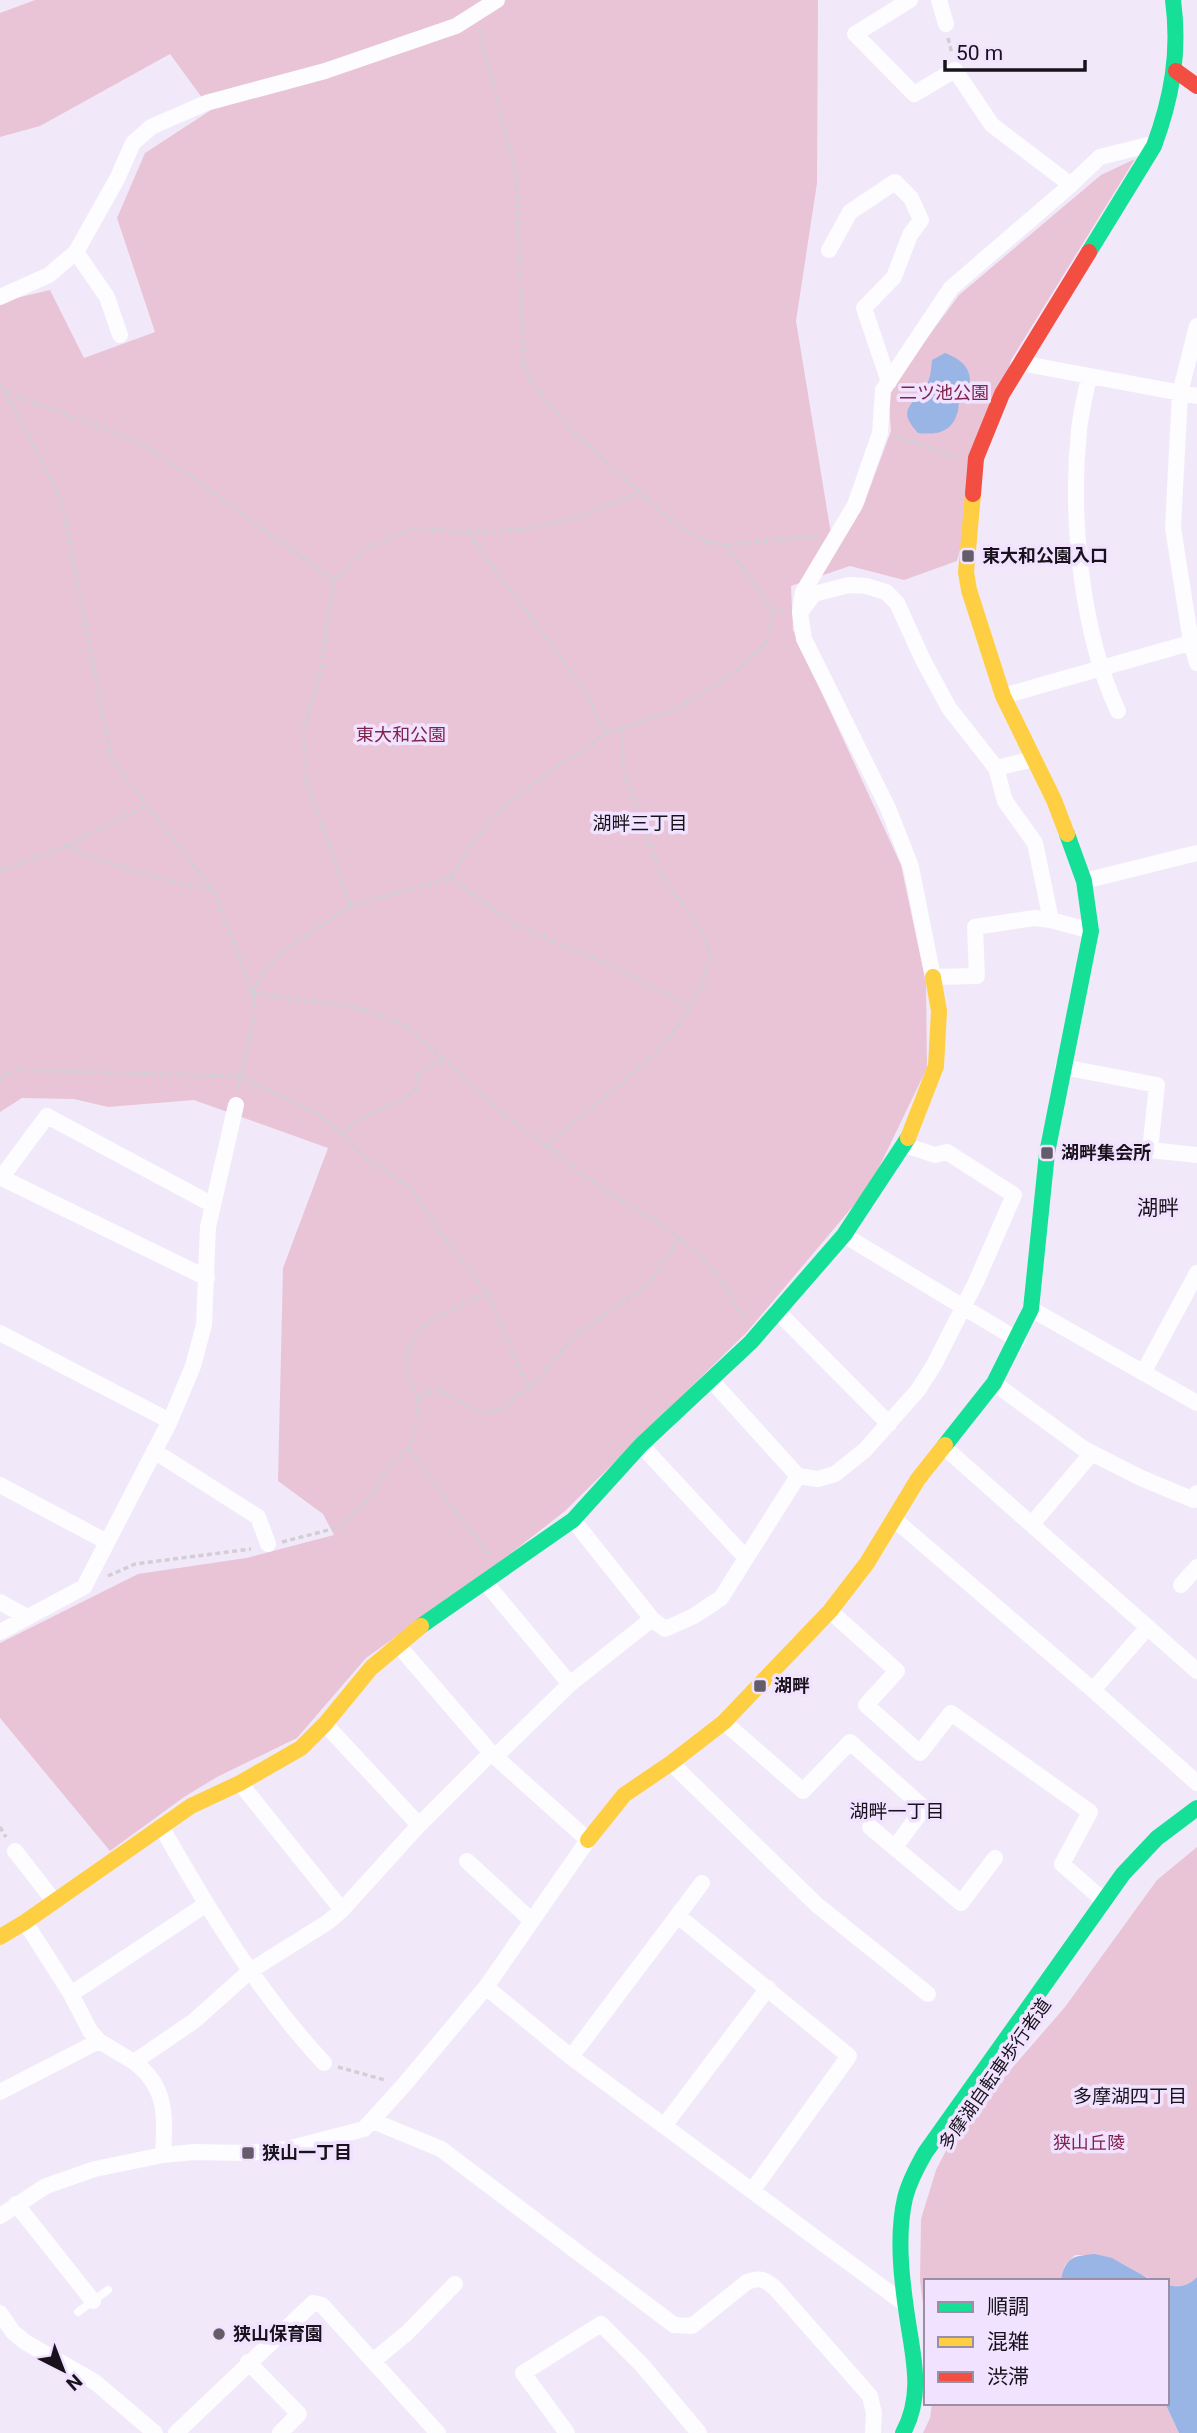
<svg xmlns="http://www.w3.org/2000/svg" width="1197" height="2433" viewBox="0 0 1197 2433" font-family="Roboto,'Noto Sans JP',sans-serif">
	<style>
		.green { fill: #e9c4d6 }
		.water { fill: #98b5e5 }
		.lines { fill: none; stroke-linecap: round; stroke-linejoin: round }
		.path { stroke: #d2cfd4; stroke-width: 3.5; stroke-dasharray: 5 3.5; stroke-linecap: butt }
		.lane { stroke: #fdfcfe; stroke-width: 8 }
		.street { stroke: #fdfcfe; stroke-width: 16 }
		.fast { stroke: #16e098; stroke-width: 16 }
		.slow { stroke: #ffcf43; stroke-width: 16 }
		.jam { stroke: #f24e42; stroke-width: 16 }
		.poi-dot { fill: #635d69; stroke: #f1e3ff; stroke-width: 2.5 }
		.labels { text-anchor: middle; stroke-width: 7; stroke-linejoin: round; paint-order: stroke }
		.park-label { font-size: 18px; fill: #80234c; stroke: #f1e3ff }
		.poi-label { font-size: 18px; font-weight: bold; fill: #17121b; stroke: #f1e3ff; text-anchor: start }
		.street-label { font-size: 18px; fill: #17121b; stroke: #f1e3ff }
		.neighbourhood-label { font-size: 19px; fill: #17121b; stroke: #f1e3ff }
		.quarter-label { font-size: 21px; fill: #17121b; stroke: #f1e3ff }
	</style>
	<rect width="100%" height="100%" fill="#f1e9f9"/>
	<path class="green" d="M35,0H818L817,183L796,321L834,552L864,504L891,431L888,391L959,295L1101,175L1135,159L1011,360L957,561L904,580L850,566L791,586L793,630L901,865L926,983L927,1068L870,1186L747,1332L565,1511L496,1565L366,1658L297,1738L217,1777L184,1797L110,1851L0,1718V1643L138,1574L246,1558L334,1535L323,1514L278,1481L283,1268L328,1148L194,1100L108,1107L74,1099L22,1098L0,1112V302L50,290L84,358L155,332L117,218L145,153L211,110L170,54L40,126L0,137V13Z
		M1197,1847V2277C1188,2286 1180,2288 1167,2285V2281C1146,2281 1134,2269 1115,2260C1104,2255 1087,2255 1075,2255L1065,2265L1061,2281H926V2328L920,2280L921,2219L936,2170L954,2135L1065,2007L1157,1880Z
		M932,2403H1165L1179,2433H923L930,2418Z"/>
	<path class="water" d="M945,353C961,359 975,370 968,389C966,395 961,398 959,403C958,406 959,410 957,414C951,433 936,435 918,433C896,409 912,406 925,387C931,379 931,369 932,360Z
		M1095,2254L1112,2258L1153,2281H1061C1065,2257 1073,2256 1095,2254Z
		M1197,2277V2433H1179L1165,2403H1167V2285C1180,2288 1188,2286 1197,2277Z"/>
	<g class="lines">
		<path class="path" d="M479,29L516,174L524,365L533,384L574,433L669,519L705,541L726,545L818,536
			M948,38L952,54
			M0,385L13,405L62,503L111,758L213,890L253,993L255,1013L238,1089
			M7,393L132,439L179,468L334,580
			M894,436L957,457
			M468,532L583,688L606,734
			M726,545L768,604L774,610L785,611
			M66,846C114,867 162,879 213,890
			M0,871L66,846L145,806
			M450,878L517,926L615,967L690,1007
			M350,905L305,776L304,728L320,673L334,580L365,549L413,528L468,532L525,529L574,518L642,492
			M253,993L263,972L285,949L351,906L450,878L470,846L495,814L534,783L606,734L674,710L736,672L766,643L774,610
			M253,993L360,1008L405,1025L504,1114L601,1188L660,1224L696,1251L724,1284L744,1320
			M0,1079L15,1070L240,1076L316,1113L333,1126L364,1157L410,1187L440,1232L488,1294L521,1373L525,1381L531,1386
			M340,1133C351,1125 362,1118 375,1112C391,1104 406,1100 419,1086L417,1076L428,1066L444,1059
			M545,1146L619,1086L667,1041L690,1007L701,986L711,955L701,929L661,876L623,769L622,728
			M417,1398C414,1388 408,1376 407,1366C403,1322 457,1308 488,1294
			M409,1449L489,1555
			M282,1542L340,1527L374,1493L385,1470L409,1449L417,1417V1398L431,1391H442L479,1412L487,1413L500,1409L531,1386L579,1332L649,1284L679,1238
			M108,1576L135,1564L251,1549
			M0,1827L6,1837
			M338,2067L385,2080"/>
		<path class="lane" d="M78,2312L108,2290"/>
		<path class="street" d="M910,0L855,34L914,94L955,70L992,125L1071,185
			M939,0L946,24
			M829,250L850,212L895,182L911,198L921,220L910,235L894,277L864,308L889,382
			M76,252L107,297L120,335
			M0,297L49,275L76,252L117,179L133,143L151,127L206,103L325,71L456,26L497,0
			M1197,326L1180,393L1173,528L1191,642L1197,663
			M1020,363L1197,396
			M1089,377C1085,395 1081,412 1079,430C1070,517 1081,632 1118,711
			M802,610L814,594L849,585L866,586L886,592L897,603L923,660L949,708L996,768L1005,801L1035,843L1051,920L1091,931
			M1003,696L1197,641
			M996,768L1034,759
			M1084,881L1197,853
			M1051,920L1034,918L975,927L977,976L933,977L911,867L888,808L804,639L800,612L803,592L855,505L880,433L883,390L951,288L1065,190L1100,157L1148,145L1154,146
			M1063,1067L1157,1085L1150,1150L1197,1155
			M0,1177L207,1278
			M1,1178L47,1116L213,1205
			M844,1235L1018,1340
			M1031,1309L1197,1403
			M777,1311L889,1424
			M0,1333L170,1421
			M1143,1373L1197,1273
			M711,1380L798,1476L818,1479L835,1474L865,1450L918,1390L934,1365L976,1282L1014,1195L947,1152L935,1155L905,1145
			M994,1383L1084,1449L1141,1478L1194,1500L1197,1493
			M641,1445L746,1558
			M944,1447L1197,1671
			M154,1451L258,1517L268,1544
			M0,1485L107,1542
			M894,1519L1093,1690L1197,1783
			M573,1520L652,1619L665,1629L694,1616L721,1598L798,1476
			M1032,1524L1092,1453
			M485,1582L570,1684
			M1181,1585L1197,1567
			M0,1602L27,1617
			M830,1611L897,1671L866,1705L920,1753L951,1713L1090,1812L1062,1864L1103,1900
			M0,1632L84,1587L170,1421L193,1366L204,1325L208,1227L236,1105
			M1093,1690L1148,1627
			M724,1722L803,1791L850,1742L924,1808L895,1847
			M325,1724L419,1825
			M495,1757L570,1684L652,1619
			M671,1763L817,1905L928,1994
			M240,1783L342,1910
			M870,1827L961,1903L995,1858
			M162,1828C209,1911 259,1993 324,2063
			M15,1851L54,1901
			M467,1861L532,1921
			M678,1916L849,2056L752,2191
			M25,1922L71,1994L90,2031L99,2041L134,2062L194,2021L250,1971L328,1922L342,1910L419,1825L491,1753
			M486,1987L571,2057L905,2304
			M71,1994L205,1905
			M571,2057L702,1883
			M134,2062C168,2087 165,2118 163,2155
			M0,2092L99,2041
			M373,2121L441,2149L674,2325L692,2326L747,2282C760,2277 765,2279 775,2288L870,2396L874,2413L873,2433
			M664,2126L768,1988
			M16,2204L93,2301
			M0,2216L46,2186L95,2169L163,2155L194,2152L248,2153L287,2149L364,2129L404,2085L486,1987L588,1840L491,1753L398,1645
			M0,2313L13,2332L25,2342L95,2382L155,2433
			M373,2361L407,2333L455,2284
			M248,2362L299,2414L280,2433
			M176,2433L313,2303L322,2305L438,2433
			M567,2433L523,2373L601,2324L642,2365L699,2433"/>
		<path class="fast" d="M1089,252L1154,146C1172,97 1180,52 1173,0
			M945,1445L994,1383L1031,1309L1047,1153L1091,931L1084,881L1067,834
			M421,1626L573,1520L641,1445L751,1342L844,1235L908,1138
			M903,2433C923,2396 914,2361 908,2322C902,2283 896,2237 905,2198C909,2182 917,2167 925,2153L1123,1874L1157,1838L1197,1808"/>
		<path class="slow" d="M973,494L966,572L969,590L1003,696L1054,800L1067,834
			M908,1138L936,1066L939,1011L933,977
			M588,1840L624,1795L671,1763L724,1722L830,1611L867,1563L918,1479L945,1445
			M0,1937L25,1922L191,1806L240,1783L301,1748L325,1724L371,1668L421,1626"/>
		<path class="jam" d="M1176,71L1197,86
			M973,494L976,458L1002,394L1089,252"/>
	</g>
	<g class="poi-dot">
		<rect x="961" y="549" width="14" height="14" rx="3.5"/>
		<rect x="1040" y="1146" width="14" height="14" rx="3.5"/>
		<rect x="753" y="1679" width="14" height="14" rx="3.5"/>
		<rect x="241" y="2146" width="14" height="14" rx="3.5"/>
		<circle cx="219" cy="2334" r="7"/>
	</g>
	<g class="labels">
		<g class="park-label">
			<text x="944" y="399">二ツ池公園</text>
			<text x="401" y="741">東大和公園</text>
			<text x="1089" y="2149">狭山丘陵</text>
		</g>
		<g class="poi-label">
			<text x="982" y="562">東大和公園入口</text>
			<text x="1061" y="1159">湖畔集会所</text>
			<text x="774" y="1692">湖畔</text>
			<text x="262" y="2159">狭山一丁目</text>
			<text x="233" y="2340">狭山保育園</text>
		</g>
		<g class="street-label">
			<text transform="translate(995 2074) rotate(-55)" y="6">多摩湖自転車歩行者道</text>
		</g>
		<g class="neighbourhood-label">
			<text x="640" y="830">湖畔三丁目</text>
			<text x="897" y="1818">湖畔一丁目</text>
			<text x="1130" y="2103">多摩湖四丁目</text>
		</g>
		<g class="quarter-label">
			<text x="1158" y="1215">湖畔</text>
		</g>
	</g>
	<rect x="924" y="2279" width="245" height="126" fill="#f1e3ff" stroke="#9a8fa4" stroke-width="2"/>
	<rect x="938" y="2302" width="35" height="10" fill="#16e098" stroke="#9a8fa4" stroke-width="2"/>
	<text x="987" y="2314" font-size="21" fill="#17121b">順調</text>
	<rect x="938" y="2337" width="35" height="10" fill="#ffcf43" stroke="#9a8fa4" stroke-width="2"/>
	<text x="987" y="2349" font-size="21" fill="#17121b">混雑</text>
	<rect x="938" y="2372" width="35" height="10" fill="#f24e42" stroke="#9a8fa4" stroke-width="2"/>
	<text x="987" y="2384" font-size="21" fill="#17121b">渋滞</text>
	<g transform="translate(63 2370) rotate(138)" stroke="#f1e3ff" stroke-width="5" paint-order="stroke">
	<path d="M0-5L12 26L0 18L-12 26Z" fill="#17121b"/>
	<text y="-10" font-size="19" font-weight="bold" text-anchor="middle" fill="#17121b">N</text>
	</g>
	<path d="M945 60v10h140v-10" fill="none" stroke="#17121b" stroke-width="3.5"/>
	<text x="956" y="60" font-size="21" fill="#17121b" stroke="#f1e3ff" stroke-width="5" paint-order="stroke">50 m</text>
</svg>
